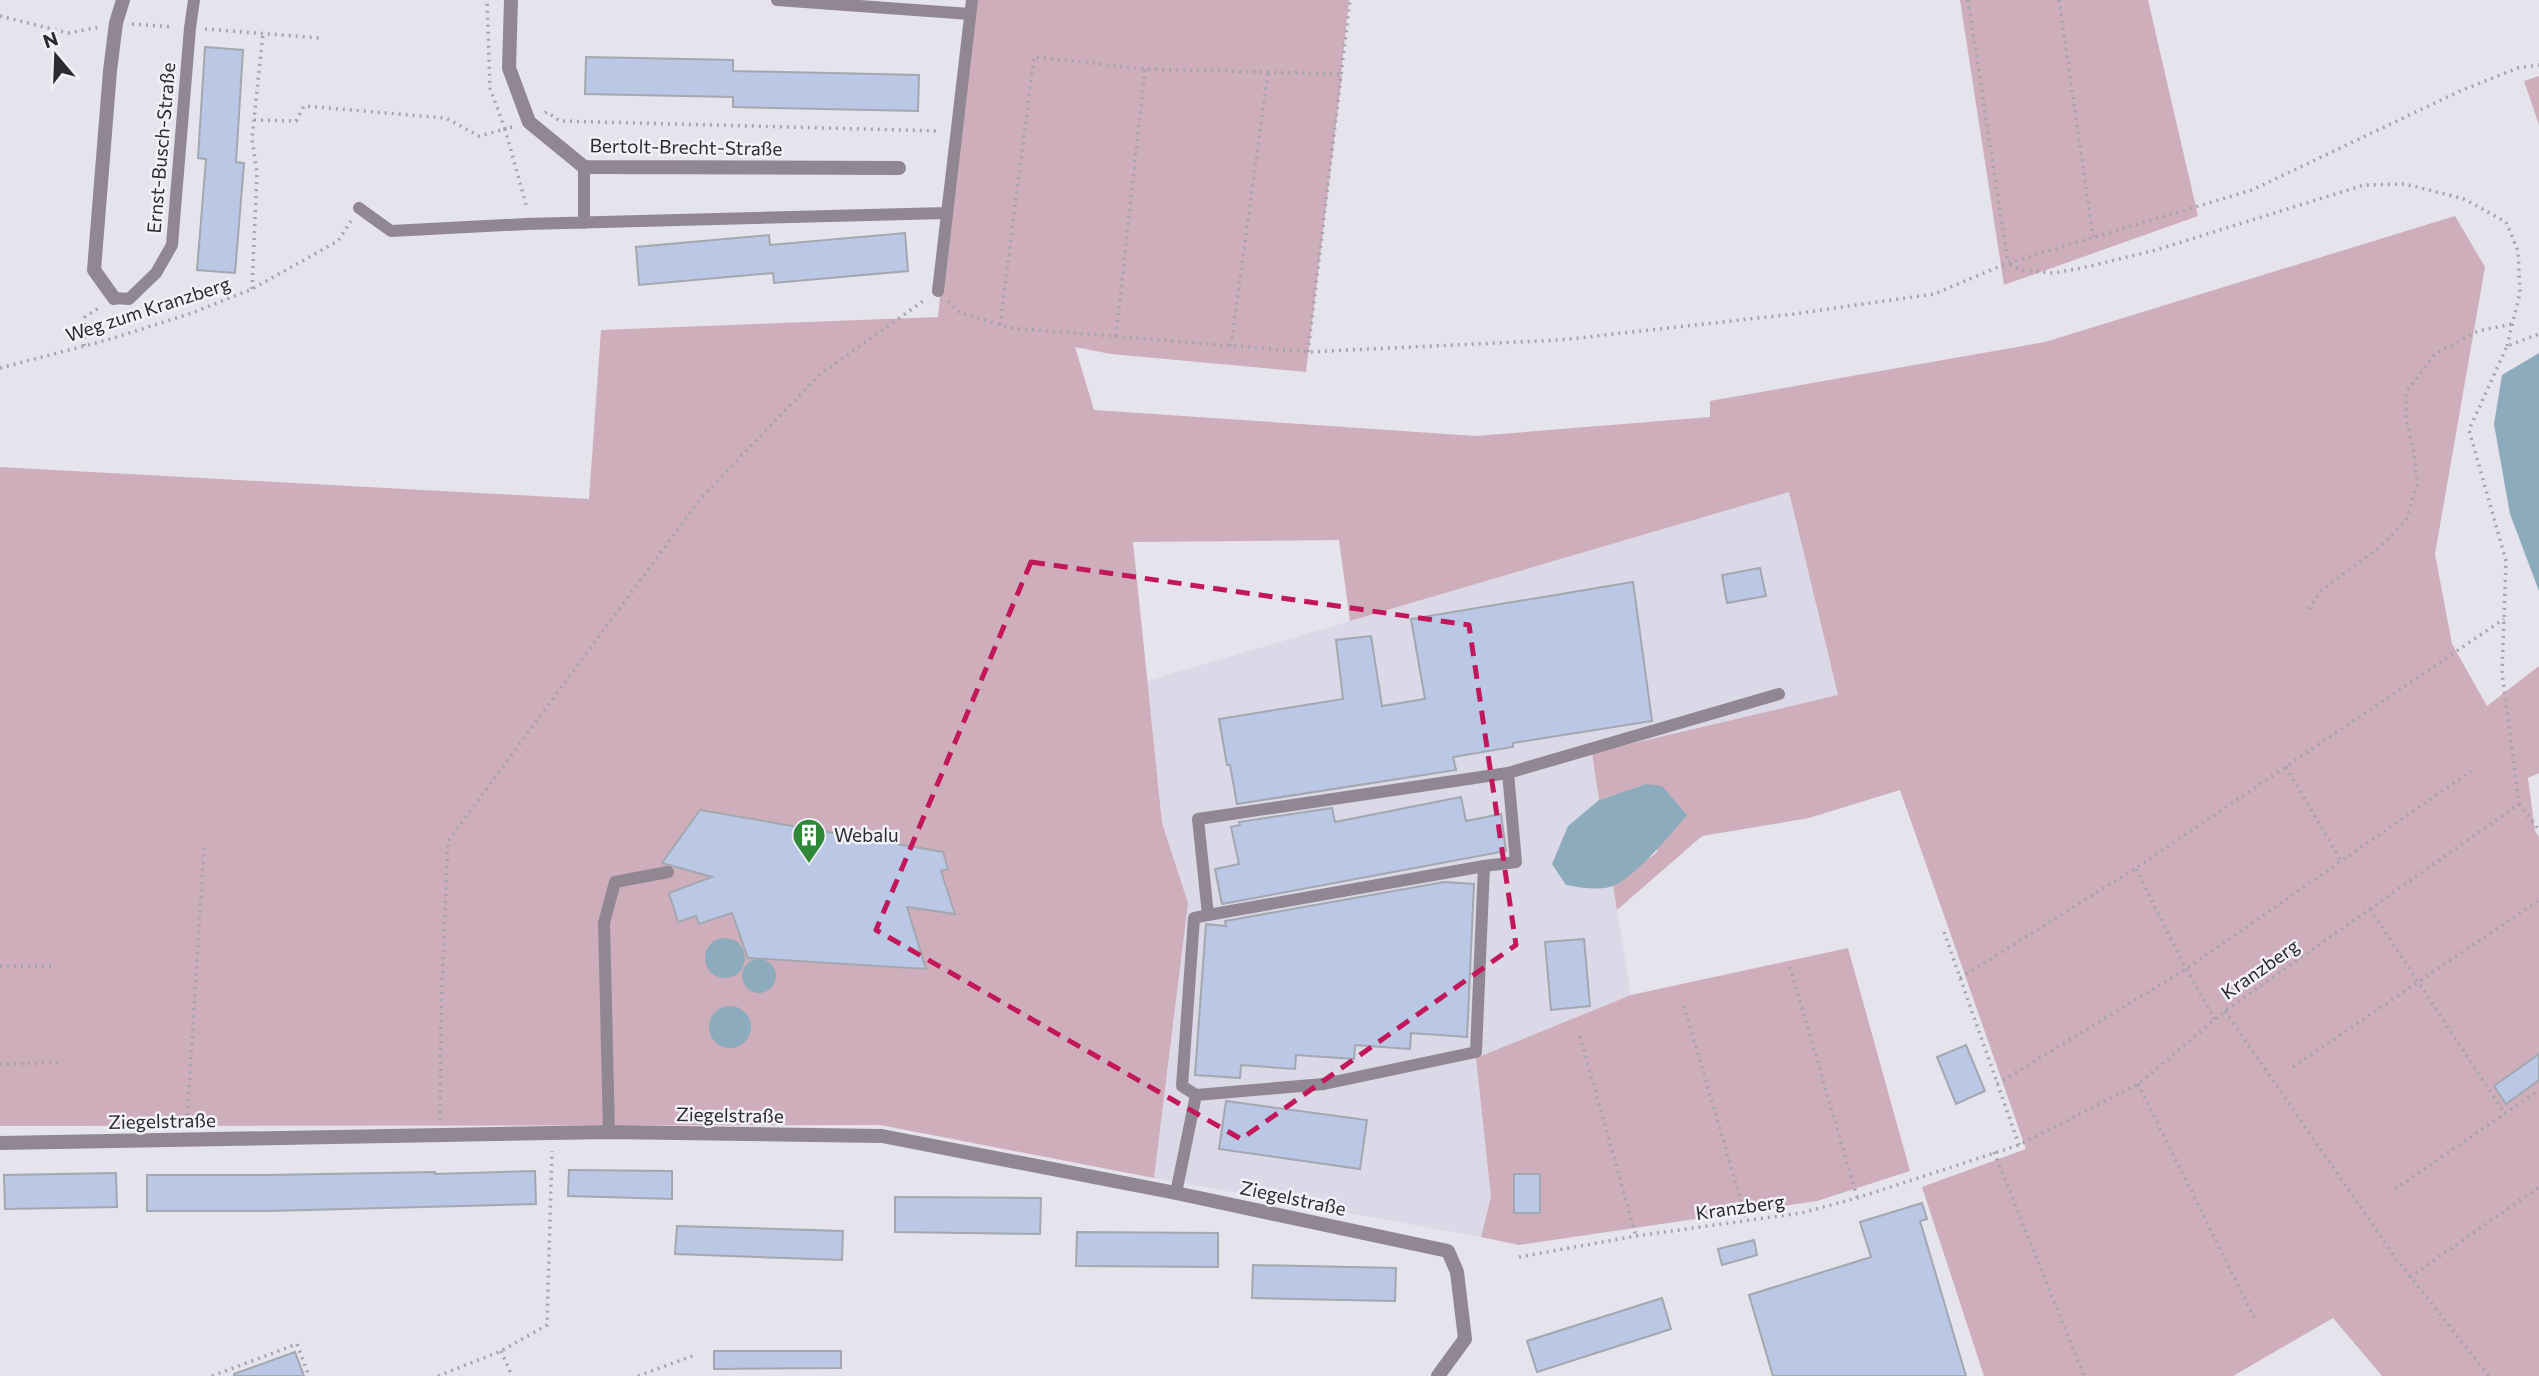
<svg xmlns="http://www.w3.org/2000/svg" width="2539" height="1376" viewBox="0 0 2539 1376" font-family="Commissioner,sans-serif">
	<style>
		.built { fill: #dbd8e8 }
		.green { fill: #ceaeba }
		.water { fill: #8cabbd }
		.building { fill: #bac8e5; stroke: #a3a7af; stroke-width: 2 }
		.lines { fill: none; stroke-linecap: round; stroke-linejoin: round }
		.path { stroke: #a5a3ab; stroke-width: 3.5; stroke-dasharray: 2 5; stroke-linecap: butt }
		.lane { stroke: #918792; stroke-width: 12 }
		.street { stroke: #918792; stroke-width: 14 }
		.marked { fill: none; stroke: #c2185b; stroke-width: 5; stroke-dasharray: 14 9; stroke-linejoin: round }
		.labels { text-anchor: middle; stroke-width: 5; stroke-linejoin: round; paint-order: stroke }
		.street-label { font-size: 19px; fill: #2c2b2f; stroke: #f2f0f9 }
		.poi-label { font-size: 19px; fill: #2c2b2f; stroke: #f2f0f9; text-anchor: start }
	</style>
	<rect width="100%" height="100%" fill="#e5e3ec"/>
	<path class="built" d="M1789,492L1838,696L1592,754L1599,800L1568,826L1585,889L1613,886L1631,995L1476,1058L1491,1197L1481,1237L1154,1178L1188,903L1162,823L1147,681Z"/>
	<path class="green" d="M970,0H1349L1341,74L1339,75H1342L1306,372L1111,354L1075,347L1094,410L1476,436L1710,417V401L2045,342L2455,216L2485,267L2435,554L2452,644L2487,706L2539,666V773L2528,778L2535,831L2539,837V1376H2382L2333,1318L2233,1376H1984L1922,1187L2026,1149L1900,790L1809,818L1702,836L1617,910L1613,886L1657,852L1646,784L1599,800L1592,753L1838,695L1789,492L1350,621L1339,540L1133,542L1162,823L1188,903L1154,1178L880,1125L0,1126V467L589,499L601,330L938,317Z
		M1960,0H2148L2198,216L2004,285Z
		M2539,76V125L2524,81Z
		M1848,948L1910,1171L1817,1201L1519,1245L1481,1237L1491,1197L1476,1058L1631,995Z"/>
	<path class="water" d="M2539,353V591L2510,514L2494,424L2502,375Z
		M1646,784L1662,786L1687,815C1673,832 1631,882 1610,887C1595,890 1581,888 1566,885L1552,864L1568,826L1599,800Z
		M705 958a20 20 0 1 1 40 0a20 20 0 1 1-40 0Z
		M742 976a17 17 0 1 1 34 0a17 17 0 1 1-34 0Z
		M709 1027a21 21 0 1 1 42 0a21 21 0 1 1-42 0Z"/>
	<path class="building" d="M205,47L243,50L236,162L244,163L235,273L197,270L206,159L198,158Z
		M586,57L733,60V71L919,75L918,111L733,107V97L585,94Z
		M905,233L908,271L774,283L773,273L639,285L636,247L769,235L770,245Z
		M1760,568L1766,596L1727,603L1722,575Z
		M1633,582L1652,721L1513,743V747L1453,757L1456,770L1237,804L1230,765H1227L1219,719L1343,699L1336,640L1371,636L1382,706L1425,699L1411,619Z
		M1461,797L1466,821L1501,814L1506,851L1222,904L1215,869L1239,864L1231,827L1240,825L1239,822L1332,808L1335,822Z
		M700,810L943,852L948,869L941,871L955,914L907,907L926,969L748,958L732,913L699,924L696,916L678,922L669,893L712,877L662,863Z
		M1444,882L1474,884L1467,1037L1411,1033L1410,1049L1355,1045L1354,1059L1296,1055L1295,1069L1241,1065L1240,1078L1195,1075L1206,924L1226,926L1225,921Z
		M1584,939L1590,1006L1551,1010L1545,942Z
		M1966,1045L1985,1091L1956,1104L1937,1057Z
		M2539,1054V1080L2506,1104L2494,1086Z
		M1226,1101L1367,1120L1360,1169L1219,1149Z
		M569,1170L672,1171V1199L568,1196Z
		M535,1171L536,1204L269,1211H147V1175H269L435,1172V1174Z
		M116,1173L117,1207L5,1209L4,1175Z
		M1514,1174H1540V1213H1514Z
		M895,1197L1041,1198L1040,1234L895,1232Z
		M1922,1203L1927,1219L1920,1221L1966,1376H1773L1749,1295L1871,1257L1860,1222Z
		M677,1226L843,1231L842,1260L675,1254Z
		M1077,1232L1218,1233V1267L1076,1266Z
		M1754,1240L1757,1255L1722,1265L1718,1249Z
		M1253,1265L1396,1268L1395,1301L1252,1298Z
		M1662,1298L1671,1329L1537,1372L1527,1341Z
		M714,1351H841V1368L714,1369Z
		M295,1352L304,1376H234V1374Z"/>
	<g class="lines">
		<path class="path" d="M1968,0L2008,263
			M2059,0L2093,237
			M0,16L68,33L100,27
			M132,24L173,27
			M205,29L320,38
			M545,113L547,112L560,121L940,131
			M254,120L296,121L304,106L446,118L479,136L505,129L490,88L487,0
			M512,127L505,129L527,208
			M2010,264L2021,270L2053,273L2082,268L2156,250L2364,185L2405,184L2464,199L2506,222L2518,251L2520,293L2507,346
			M252,289L257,173L252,139L263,33
			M948,301L960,313L1012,328L1308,352L1560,340L1794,314L1934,294L2008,263L2252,190L2460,91L2518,68L2539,65
			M1000,325L1034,57L1145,69L1341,74
			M1116,336L1145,69
			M84,346L85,317L100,307
			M1231,346L1268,72
			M1308,352L1350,0
			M0,368L107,340L192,313L252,289L338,241L351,221
			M2309,609L2322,590L2381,546L2406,520L2417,485L2414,453L2406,419V392L2435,354L2478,331L2512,324
			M2286,767L2341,861
			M2519,804L2539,830
			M2136,869L2186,969L2215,1019
			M2370,909L2505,1114
			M1944,932L2019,1145
			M0,966H56
			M1790,967L1857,1197
			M1960,978L2136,868L2504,619
			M1684,1006L1747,1221
			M2225,1011L2397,1260L2489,1376
			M1580,1036L1636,1236
			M0,1064L59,1063
			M2293,1067L2539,900
			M1997,1084L2186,969L2471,771
			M2138,1084L2255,1319
			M440,1120L441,1010L448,841L701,498L819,375L926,299
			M187,1122L204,848
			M1994,1152L2084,1376
			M2395,1189L2539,1090
			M1519,1257L1636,1236L1801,1213L1857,1198L2019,1145L2138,1084L2225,1011L2519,804L2502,673L2506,561L2469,430L2507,346L2539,334
			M2410,1277L2539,1187
			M501,1351L512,1376
			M212,1376L297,1344L309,1376
			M438,1376L501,1351L547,1325L552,1151
			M638,1376L695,1355"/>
		<path class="lane" d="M777,0L970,14
			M359,208L391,231L526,224L946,213
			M584,223V167
			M938,291L972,0
			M114,298L129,299L156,273L172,245L190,28L194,0
			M1484,866L1516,862L1508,773
			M1196,1095L1182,1086L1194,918L1208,915
			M609,1132L604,923L615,882L668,872
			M1176,1193L1196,1095L1324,1084L1476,1052L1484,866L1208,915L1198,819L1508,773L1779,694"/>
		<path class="street" d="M511,0L509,68L529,122L584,167L899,168
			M114,298L94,270L110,71L116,23L123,0
			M0,1143L609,1132L882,1136L1176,1193L1448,1251L1457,1272L1465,1339L1438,1376"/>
	</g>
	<path class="marked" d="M1031,562L1469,625L1516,945L1241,1139L876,930Z"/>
	<defs>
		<symbol id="building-pin" viewBox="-11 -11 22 30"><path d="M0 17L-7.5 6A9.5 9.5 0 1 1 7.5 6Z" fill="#2f8838" stroke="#f2f0f9"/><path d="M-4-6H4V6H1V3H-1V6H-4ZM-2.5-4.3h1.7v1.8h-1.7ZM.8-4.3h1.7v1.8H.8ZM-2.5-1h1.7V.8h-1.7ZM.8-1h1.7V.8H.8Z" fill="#fff"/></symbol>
	</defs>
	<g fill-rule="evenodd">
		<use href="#building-pin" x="790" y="816" width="38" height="52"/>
	</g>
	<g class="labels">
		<g class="street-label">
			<text transform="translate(686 147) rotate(1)" y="7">Bertolt-Brecht-Straße</text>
			<text transform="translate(161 148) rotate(-85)" y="7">Ernst-Busch-Straße</text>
			<text transform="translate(148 309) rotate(-18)" y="7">Weg zum Kranzberg</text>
			<text transform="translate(2260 969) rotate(-35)" y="7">Kranzberg</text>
			<text transform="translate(730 1115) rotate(1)" y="7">Ziegelstraße</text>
			<text transform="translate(162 1121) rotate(-1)" y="7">Ziegelstraße</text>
			<text transform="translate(1293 1198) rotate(12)" y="7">Ziegelstraße</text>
			<text transform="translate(1740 1207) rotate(-8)" y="7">Kranzberg</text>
		</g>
		<g class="poi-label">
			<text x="834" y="842">Webalu</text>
		</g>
	</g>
	<g transform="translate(56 56) rotate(341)" stroke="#f2f0f9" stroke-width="5" paint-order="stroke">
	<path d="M0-5L12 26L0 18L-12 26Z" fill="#2c2b2f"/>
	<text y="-10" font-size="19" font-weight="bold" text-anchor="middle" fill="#2c2b2f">N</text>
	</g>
</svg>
